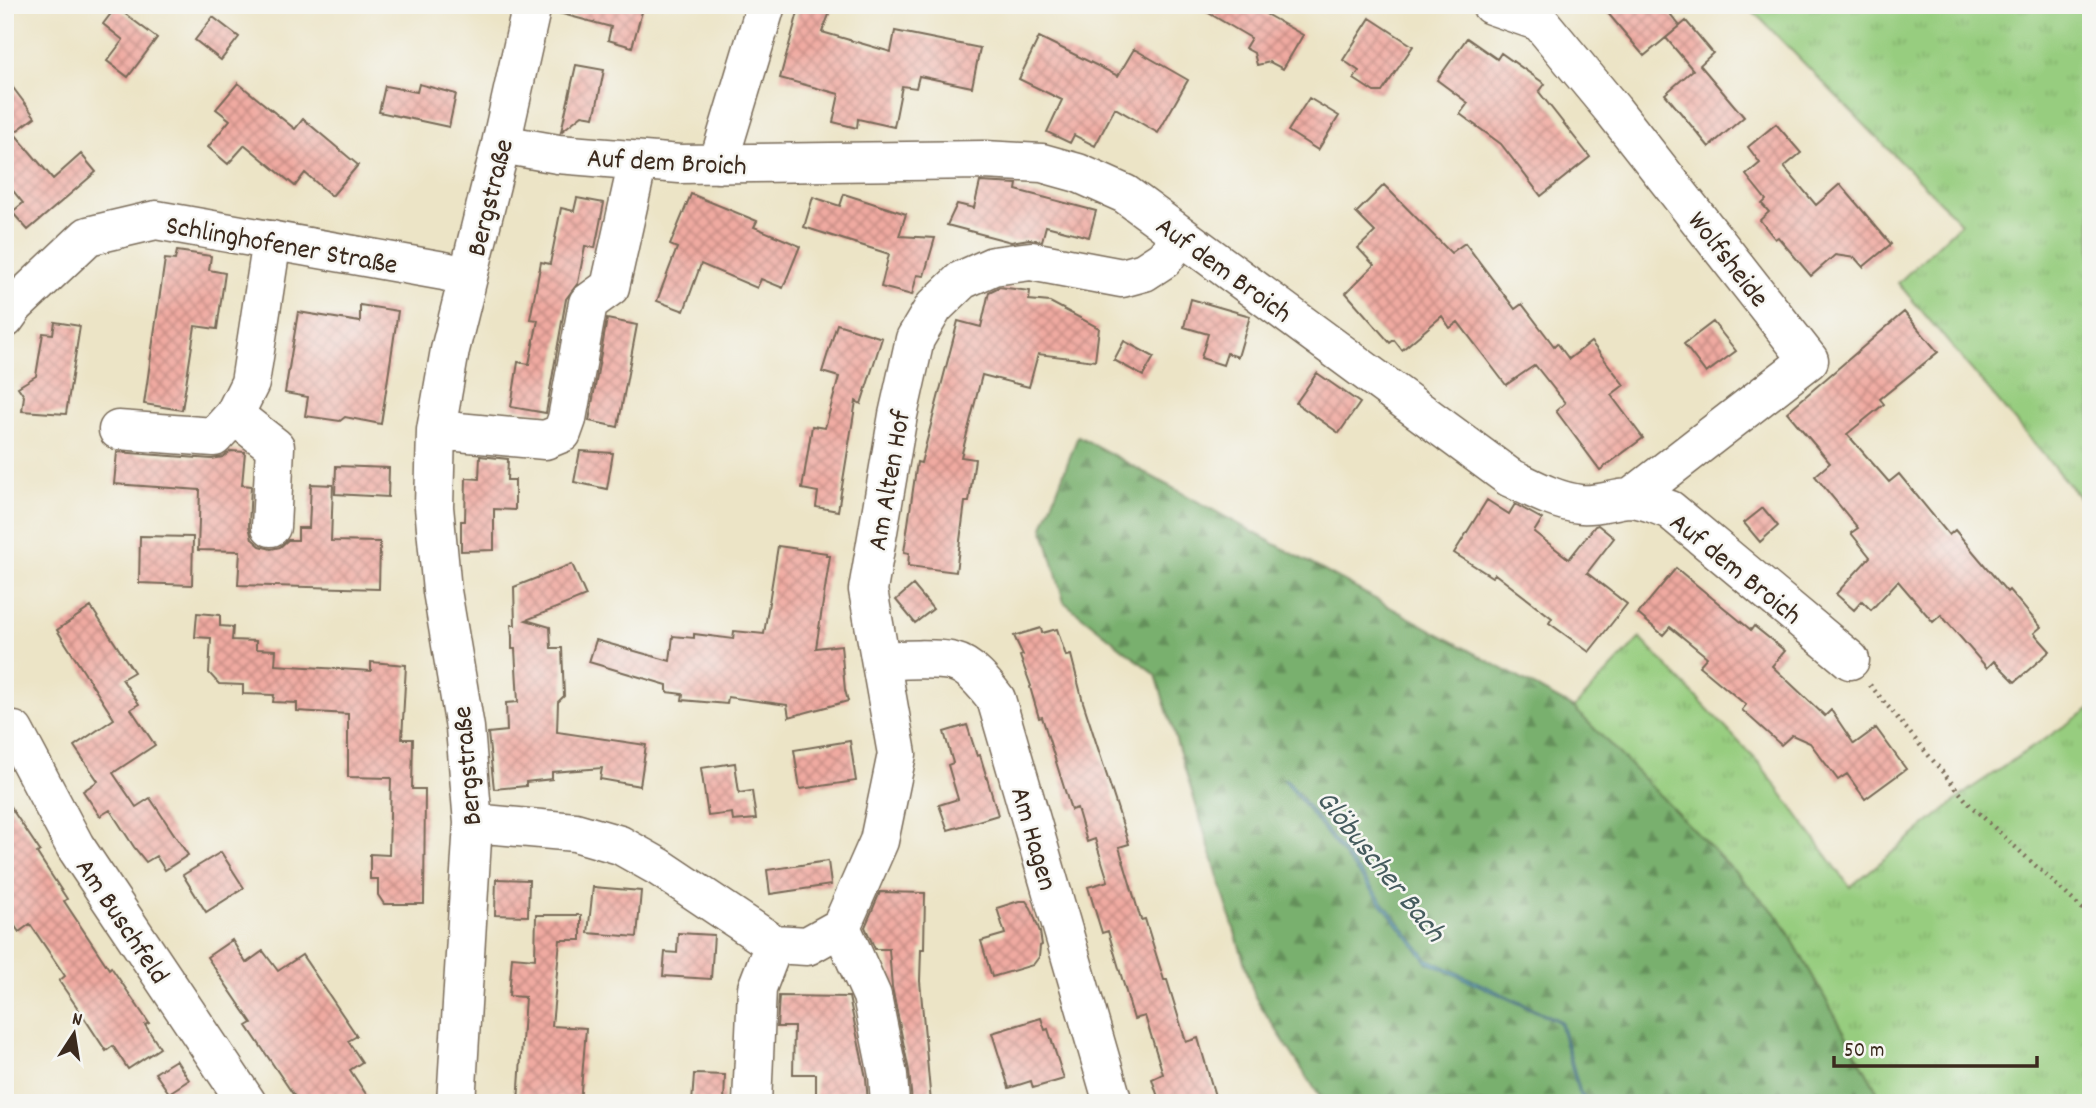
<svg xmlns="http://www.w3.org/2000/svg" width="2096" height="1108" viewBox="0 0 2096 1108" font-family="Dekko,sans-serif">
	<style>
		.grass { fill: url(#grass-tufts); stroke: #697c4e; stroke-width: 2 }
		.forest { fill: url(#forest-firs); stroke: #5a6d46; stroke-width: 2 }
		.water { fill: url(#water-rules); stroke: #4a727a; stroke-width: 2 }
		.building { fill: url(#building-cross-hatch) }
		.lines { fill: none; stroke-linecap: round; stroke-linejoin: round }
		.minor-casing { stroke: #796b59; stroke-width: 41 }
		.path { stroke: #796b59; stroke-width: 4.5; stroke-dasharray: 2 5; stroke-linecap: butt }
		.minor { stroke: #fff; stroke-width: 38 }
		.labels { text-anchor: middle; stroke-width: 5; stroke-linejoin: round; paint-order: stroke }
		.street-label { font-size: 28px; fill: #3b2a1e; stroke: #f6f6f2 }
		.water-label { font-size: 30px; font-style: italic; fill: #465c5f; stroke: #f6f6f2 }
	</style>
	<defs>
		<pattern id="grass-tufts" width="24" height="20" patternUnits="userSpaceOnUse" patternTransform="scale(1.75)"><rect width="24" height="20" fill="#97cd7f"/><path d="M3 7l-1-3M5 7V3M7 7l1-3M15 17l-1-3M17 17v-4M19 17l1-3" fill="none" stroke="#83b06d"/></pattern>
		<pattern id="forest-firs" width="22" height="20" patternUnits="userSpaceOnUse" patternTransform="scale(1.75)"><rect width="22" height="20" fill="#79b06e"/><path d="M5 1l3.5 6h-7zM16 11l3.5 6h-7z" fill="#648f5a"/></pattern>
		<pattern id="water-rules" width="6" height="5" patternUnits="userSpaceOnUse" patternTransform="scale(1.75)"><rect width="6" height="5" fill="#59b9d7"/><path d="M0 2.5h6" fill="none" stroke="#4b97ae"/></pattern>
		<pattern id="building-cross-hatch" width="8" height="8" patternUnits="userSpaceOnUse" patternTransform="scale(1.75)"><rect width="8" height="8" fill="#f0aaa1"/><path d="M0 0l8 8M0 8l8-8" fill="none" stroke="#c48b83"/></pattern>
	</defs>
	<rect width="100%" height="100%" fill="#f6f6f2"/>
	<filter id="ink" filterUnits="userSpaceOnUse"><feTurbulence type="fractalNoise" baseFrequency=".0143" numOctaves="2"/><feDisplacementMap in="SourceGraphic" scale="14" xChannelSelector="R" yChannelSelector="G"/><feConvolveMatrix kernelMatrix="1 2 1 2 8 2 1 2 1" color-interpolation-filters="sRGB"/></filter>
	<filter id="wash" filterUnits="userSpaceOnUse"><feTurbulence type="fractalNoise" baseFrequency=".00686" numOctaves="4" result="noise"/><feDisplacementMap in="SourceGraphic" scale="28" xChannelSelector="R" yChannelSelector="G"/><feGaussianBlur stdDeviation="1.57" result="paint"/><feColorMatrix in="noise" values="0 0 0 0 0 0 0 0 0 0 0 0 0 0 0 0 0 1.4 0 .05"/><feComposite in="paint" operator="in"/></filter>
	<g filter="url(#wash)">
		<rect width="100%" height="100%" fill="#ece4c6"/>
		<path class="grass" d="M1747,5H2091V511L1898,283L1961,223Z
			M1640,638L1760,764L1850,887L1970,789L2091,708V1103H1884L1780,918L1574,708Z"/>
		<path class="forest" d="M1078,436L1574,708L1780,918L1884,1103H1324L1255,997L1156,675L1064,602L1043,527Z"/>
		<path class="water" d="M1284,780H1287L1428,959L1561,1021L1580,1091L1589,1103H1586L1578,1092L1559,1022L1427,962Z"/>
		<g id="blocks">
			<path class="building" d="M556,5H644L632,47L608,40L611,27L555,12Z
				M800,5H833L822,32L891,52L895,31L980,48L972,87L919,76L916,88L902,86L894,127L858,119L857,128L833,122L839,94L780,78Z
				M1195,5H1269L1264,13L1303,35L1283,69L1270,62L1257,65L1254,53L1245,48L1251,38Z
				M1601,5H1663L1680,26L1644,56Z
				M116,7L157,38L128,77L107,61L123,40L103,24Z
				M213,17L239,37L221,60L195,40Z
				M1370,18L1413,46L1382,92H1374L1354,79L1359,71L1343,60Z
				M1686,21L1713,53L1700,65L1744,117L1709,147L1665,94L1693,70L1666,38Z
				M1039,37L1118,76L1134,49L1188,80L1158,133L1115,108L1095,146L1074,135L1070,143L1047,132L1062,100L1019,79Z
				M1467,38L1497,59L1501,53L1545,84L1539,92L1590,157L1541,196L1501,144L1460,114L1468,103L1437,80Z
				M576,65L604,70L597,105L594,117L582,115L561,132Z
				M5,77L35,117L14,133L53,179L81,154L96,172L28,230L12,212L23,203L5,181Z
				M238,83L295,129L303,119L358,165L332,196L305,173L295,186L245,145L228,164L208,147L230,120L216,109Z
				M419,84L456,94L449,127L379,112L385,86L417,92Z
				M1309,98L1339,116L1318,150L1288,131Z
				M1776,124L1801,153L1784,167L1816,205L1840,184L1891,244L1863,267L1855,258L1835,255L1811,276L1778,237L1775,239L1760,220L1769,212L1762,204L1766,200L1746,175L1760,163L1748,147Z
				M980,182L1017,184L1016,190L1096,211L1089,237L1046,226L1042,241L1029,239L1011,242L947,225L957,204L974,208Z
				M1384,185L1451,253L1465,243L1515,309L1522,304L1554,346L1557,343L1569,359L1591,342L1624,385L1611,395L1643,438L1600,470L1556,411L1565,403L1535,365L1506,385L1458,322L1450,328L1442,316L1402,350L1394,340L1390,343L1346,293L1374,265L1358,248L1375,232L1356,213Z
				M691,194L757,221L754,227L800,246L783,288L761,279L757,288L701,264L684,311L657,301L677,248L670,245Z
				M844,194L906,214L899,236L935,238L924,276L917,275L912,295L881,287L889,254L804,227L813,197L840,206Z
				M577,198L604,203L595,248L585,246L578,283L566,299L546,413L511,407L518,362L529,364L538,320L530,319L541,262L550,264L561,208L574,211Z
				M177,251L211,256L209,270L225,273L217,329L195,326L182,410L144,404L165,259L175,260Z
				M999,287L1030,291L1029,300L1050,302L1099,328L1095,361L1038,354L1029,387L982,375L961,457L975,459L969,502H965L956,572L908,566L909,553L904,552L917,462L921,463L958,321L981,327L989,292Z
				M1191,299L1250,316L1238,357L1227,353L1223,365L1201,358L1208,334L1184,327Z
				M360,305L398,311L381,424L345,417L340,421L305,416L308,397L285,393L298,312L360,322Z
				M1904,312L1938,352L1880,399L1884,404L1847,434L1889,482L1899,474L1949,535L1955,530L2007,592L2009,590L2041,627L2034,633L2050,651L2015,682L1994,661L1987,668L1941,615L1933,622L1898,581L1871,610L1862,601L1854,610L1836,594L1870,557L1851,533L1858,528L1815,476L1830,463L1787,412Z
				M607,319L637,325L618,427L589,421Z
				M55,322L80,326L66,414L22,411L24,396L18,387L36,376L43,333L53,334Z
				M1713,322L1736,351L1706,373L1684,344Z
				M837,324L882,338L861,404L856,401L838,511L816,507L818,492L802,489L812,426L825,428L839,377L822,372Z
				M1124,341L1154,357L1143,376L1114,360Z
				M1317,373L1360,403L1339,433L1296,403Z
				M231,451L245,452L242,485L251,486L249,526L252,539L260,546L271,549L280,547L288,540H298V528H309L311,484L333,485L331,541L380,542L379,589L238,585L240,551L198,550L200,490L114,484L117,452L212,459L223,457Z
				M580,451L613,453L607,489L574,482Z
				M480,456L508,459L507,480H515V510L494,509V550L461,551V521H465L466,478L479,479Z
				M336,466L389,468L388,497L335,494Z
				M1487,500L1509,514L1515,504L1542,519L1534,532L1569,559L1595,526L1598,525L1614,538L1587,573L1627,604L1589,652L1549,623L1552,618L1495,574L1492,577L1454,553Z
				M1763,508L1778,526L1760,542L1744,523Z
				M140,536L193,537L192,585L139,583Z
				M778,546L827,553L826,556H830L816,648L841,645L845,690L848,701L789,717L787,705L728,697L727,704L682,700L683,694L667,692V685L589,662L596,640L670,661L673,636L694,638V634L733,639L734,631L764,634Z
				M572,564L586,596L526,620L550,627L551,648H562L564,696L558,702L557,732L646,745L640,786L600,779L602,768L552,772V779L526,782V786L494,789L488,733L507,731L506,703L518,702L515,649H512V637L511,625H515L514,587Z
				M1676,568L1751,630L1754,626L1785,651L1772,666L1825,716L1831,710L1854,744L1876,728L1906,769L1865,799L1847,774L1838,780L1810,743L1792,735L1781,745L1742,710L1746,705L1699,666L1707,657L1670,627L1663,635L1638,614Z
				M913,585L933,609L915,623L896,600Z
				M91,607L134,672L122,679L139,704L131,709L155,745L113,773L136,807L150,798L188,855L165,870L156,856L146,862L134,847L110,810L100,816L83,791L98,781L74,746L114,719L57,630Z
				M197,613L220,615V626L233,627L232,640L256,641V649L276,650L275,665L371,671V662L406,665L402,739H413L412,789H425L424,904H384L378,895V879H370V854L389,855L391,778L348,777V714L297,711V703L273,702L274,695L243,694V685L219,684L209,673L211,638L195,637Z
				M1041,628L1042,633L1057,629L1066,656L1071,655L1083,702L1129,844L1119,847L1141,920L1145,919L1164,980H1167L1186,1042L1198,1038L1217,1103H1190L1189,1097L1169,1103H1160L1152,1079L1163,1074L1145,1016L1134,1019L1108,931L1102,933L1088,887L1108,881L1095,839L1087,842L1077,808L1071,810L1042,717L1039,718L1030,687L1031,686L1020,656L1023,655L1014,636Z
				M967,725L977,756L980,755L998,815L948,830L939,805L958,799L948,765L953,763L944,732Z
				M850,741L856,781L800,789L794,750Z
				M735,763L739,793L752,791L756,819L733,821L732,813L708,816L701,768Z
				M5,799L40,851L37,853L67,899L64,901L109,969L111,967L149,1023L145,1025L160,1048L128,1069L113,1046L106,1051L79,1010L59,981L65,976L30,924L19,932L5,912Z
				M221,852L244,888L206,912L183,875Z
				M828,861L831,885L770,894L767,870Z
				M496,879L529,880L528,916L495,915Z
				M593,887L641,891L637,937L588,933Z
				M880,892L925,893L924,949H921L920,981L931,1103H912L909,1071L892,987L889,949H875L865,927Z
				M1019,901H1026L1031,908L1040,932L1042,945L1040,946L1039,957L1033,965L992,977L981,941L1005,934L997,908Z
				M536,915H581V940H560L552,1026L586,1028L580,1103H518L525,997L509,996L512,957L535,959Z
				M678,933L714,935L711,979L663,976L665,952L677,953Z
				M232,940L246,963L263,951L278,971L302,955L357,1036L348,1041L362,1062L350,1070L372,1103H299L247,1026L252,1023L207,957Z
				M779,996L849,997L866,1078L868,1103H816V1074H793L794,1027H777Z
				M1041,1018L1045,1030L1048,1029L1064,1079L1033,1088L1031,1081L1009,1088L992,1033Z
				M176,1060L189,1080L169,1093L155,1073Z
				M694,1074L725,1075L724,1103H692Z"/>
		</g>
	</g>
	<g filter="url(#ink)">
		<use href="#blocks" fill-opacity="0" stroke="#796b59" stroke-width="2"/>
		<g class="lines">
			<defs>
				<path id="minor" d="M1491,5L1540,22L1613,110L1809,360L1631,498
					M501,144L558,154L680,164L984,160L1042,163L1078,173L1125,194L1509,477C1532,488 1555,501 1580,504C1596,506 1613,499 1629,498C1643,498 1657,505 1670,510L1850,660
					M718,164L766,5
					M5,319L15,305L88,236L156,220L444,271L468,277
					M234,415L275,447L271,527
					M118,430L214,437L234,415L250,383L272,240
					M436,430L545,440L562,433L567,419L588,303L610,287L638,161
					M881,662C896,659 941,658 954,662C971,666 986,686 996,699L1113,1103
					M14,731L75,846L247,1103
					M473,823L575,832L620,845L659,867L774,944L807,946L841,927L879,841L897,754L868,590L898,415L915,339L934,307L962,280L993,266L1031,261L1122,278L1144,272L1164,259L1180,237
					M841,927L872,996L888,1075L890,1103
					M456,1103L473,823L465,728L442,591L434,507L436,430L450,350L501,144L532,5
					M752,1103L757,988L774,944"/>
			</defs>
			<use href="#minor" class="minor-casing"/>
			<path class="path" d="M1870,685L1970,805L2091,917"/>
			<use href="#minor" class="minor"/>
		</g>
	</g>
	<g class="labels">
		<g class="street-label">
			<text transform="translate(667 160) rotate(3)" y="10">Auf dem Broich</text>
			<text transform="translate(488 197) rotate(-76)" y="10">Bergstraße</text>
			<text transform="translate(282 243) rotate(10)" y="10">Schlinghofener Straße</text>
			<text transform="translate(1730 258) rotate(52)" y="10">Wolfsheide</text>
			<text transform="translate(1225 268) rotate(36)" y="10">Auf dem Broich</text>
			<text transform="translate(887 480) rotate(-80)" y="10">Am Alten Hof</text>
			<text transform="translate(1737 567) rotate(39)" y="10">Auf dem Broich</text>
			<text transform="translate(465 766) rotate(-95)" y="10">Bergstraße</text>
			<text transform="translate(1036 838) rotate(74)" y="10">Am Hagen</text>
			<text transform="translate(124 920) rotate(56)" y="10">Am Buschfeld</text>
		</g>
		<g class="water-label">
			<text transform="translate(1382 865) rotate(51)" y="10">Glöbuscher Bach</text>
		</g>
	</g>
	<rect width="2096" height="1108" fill="none" stroke="#f6f6f2" stroke-width="28"/>
	<g transform="translate(74 1034) rotate(12)" stroke="#f6f6f2" stroke-width="5" paint-order="stroke">
	<path d="M0-5L12 26L0 18L-12 26Z" fill="#3b2a1e"/>
	<text y="-10" font-size="19" font-weight="bold" text-anchor="middle" fill="#3b2a1e">N</text>
	</g>
	<path d="M1834 1056v10h203v-10" fill="none" stroke="#3b2a1e" stroke-width="3.5"/>
	<text x="1844" y="1056" font-size="21" fill="#3b2a1e" stroke="#f6f6f2" stroke-width="5" paint-order="stroke">50 m</text>
</svg>
